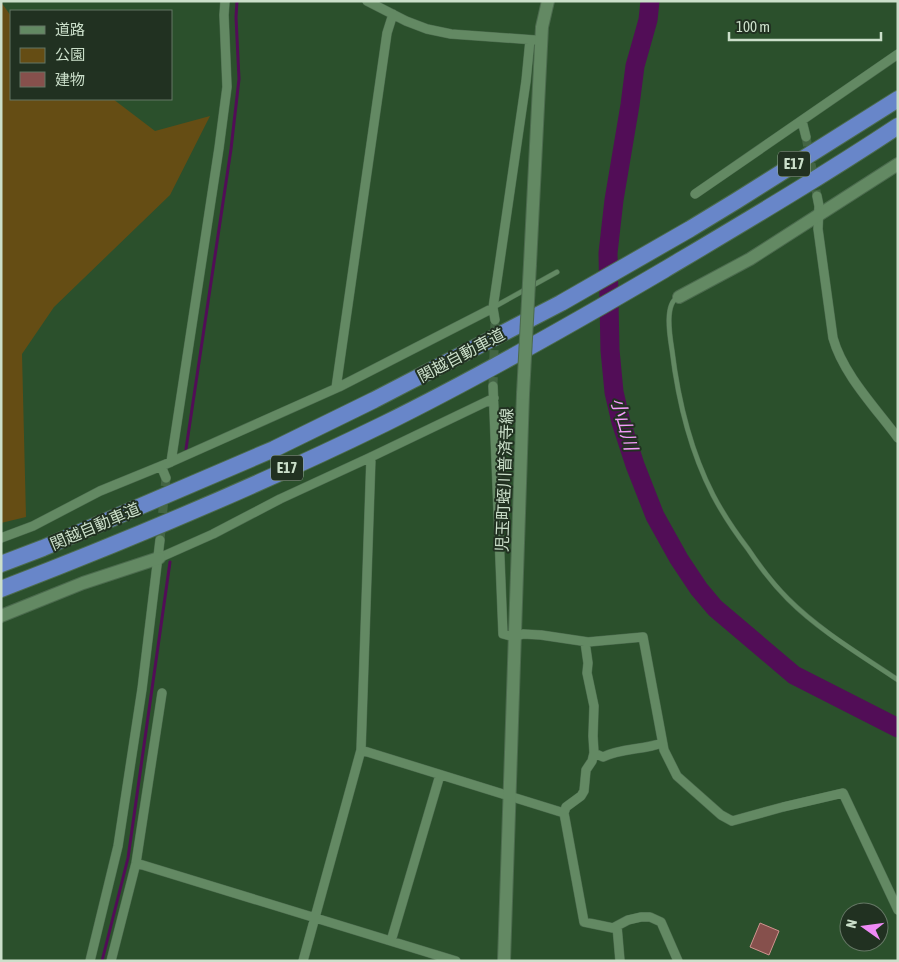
<svg xmlns="http://www.w3.org/2000/svg" width="899" height="962" viewBox="0 0 899 962" font-family="'Asap Condensed','Noto Sans JP',sans-serif">
	<style>
		.green { fill: #654d14 }
		.lines { fill: none; stroke-linecap: round; stroke-linejoin: round }
		.stream { stroke: #520d57; stroke-width: 3 }
		.river { stroke: #520d57; stroke-width: 19 }
		.building { fill: #86504c; stroke: #cf948f }
		.street-tunnel { stroke: #436544; stroke-width: 9; stroke-dasharray: 9 4.5; stroke-linecap: butt }
		.lane-casing { stroke: #4c6b4e; stroke-width: 5.5 }
		.street-casing { stroke: #4c6b4e; stroke-width: 10 }
		.secondary-casing { stroke: #4c6b4e; stroke-width: 14 }
		.highway-casing { stroke: #4c6b4e; stroke-width: 18 }
		.lane { stroke: #638963; stroke-width: 4.5 }
		.street { stroke: #638963; stroke-width: 9 }
		.secondary { stroke: #638963; stroke-width: 12 }
		.highway { stroke: #6886c9; stroke-width: 16 }
		.secondary-bridge-casing { stroke: #4c6b4e; stroke-width: 14; stroke-linecap: butt }
		.secondary-bridge { stroke: #638963; stroke-width: 12 }
		.labels { text-anchor: middle; stroke-width: 4; stroke-linejoin: round; paint-order: stroke }
		.shield { fill: #213121; stroke: #98ab97; stroke-width: 1 }
		.shield-label { font-size: 15px; font-weight: bold; fill: #cbdfca }
		.street-label { font-size: 16px; fill: #cbdfca; stroke: #213121 }
		.water-label { font-size: 18px; font-style: italic; fill: #f59dfb; stroke: #213121 }
	</style>
	<rect width="100%" height="100%" fill="#2b502c"/>
	<path class="green" d="M1,2L11,16V99H113L155,131L210,116L170,195L54,307L22,354L26,517L1,523Z"/>
	<g class="lines">
		<path class="stream" d="M186,449L231,149L239,79L236,17L237,1
			M102,961L128,858L170,562"/>
		<path class="river" d="M650,1L648,20L635,66L630,105L614,200L608,253L610,350L614,392L621,422L635,465L655,516L679,559L699,589L715,608L794,675L898,728"/>
	</g>
	<path class="building" d="M760,923L779,931L769,955L750,947Z"/>
	<g class="lines">
		<path class="street-tunnel" d="M806,137L817,196
			M493,386L495,320
			M160,540L166,478"/>
		<defs>
			<path id="lane" d="M678,297C664,304 670,337 672,350C678,400 690,450 713,495C723,514 735,532 748,549C760,567 773,584 788,599C820,631 861,655 898,680
				M494,307L557,272"/>
			<path id="street" d="M367,1L406,21L427,29L451,34L535,40
				M802,121L806,137
				M695,194L898,54
				M817,196L819,206L818,229L833,338C843,374 875,407 898,438
				M495,320L493,308L526,81L530,40
				M493,386L503,634L514,637L523,634L541,635L588,642L643,637L664,750L677,776L721,815L732,821L783,807L843,793L898,910
				M336,388L387,33L393,14
				M171,462L219,148L227,87L224,15L225,1
				M161,466L166,478
				M1,538L33,526L100,491L171,462L339,387L493,308
				M159,558L213,534L280,499L371,457L494,398
				M361,750L564,813L584,922L613,928L628,920L641,917H650L661,922L678,961
				M594,753L603,757C621,748 643,750 662,743
				M564,813L566,807L581,796L584,791L586,770L592,761L594,753L593,736L594,706L587,673L588,663L585,642
				M136,863L456,961
				M617,926L620,961
				M391,941L440,775
				M90,961L118,846L142,689L160,540
				M111,961L136,863L162,693
				M303,961L361,750L371,457"/>
			<path id="secondary" d="M530,264L542,27L548,1
				M679,297L750,259L898,164
				M1,616L83,583L159,558
				M504,961L523,394"/>
			<path id="highway" d="M1,564L43,548L274,449L374,400L561,303L690,229L736,201L898,99
				M1,589C131,539 259,485 384,424C479,377 572,324 664,270C743,223 821,177 898,126"/>
		</defs>
		<use href="#lane" class="lane-casing"/>
		<use href="#street" class="street-casing"/>
		<use href="#secondary" class="secondary-casing"/>
		<use href="#highway" class="highway-casing"/>
		<use href="#lane" class="lane"/>
		<use href="#street" class="street"/>
		<use href="#secondary" class="secondary"/>
		<use href="#highway" class="highway"/>
		<defs>
			<path id="secondary-bridge" d="M523,394L530,264"/>
		</defs>
		<use href="#secondary-bridge" class="secondary-bridge-casing"/>
		<use href="#secondary-bridge" class="secondary-bridge"/>
	</g>
	<g class="labels">
		<g class="shield">
			<rect x="778" y="151.5" width="32" height="25" rx="4"/>
			<rect x="271" y="455.5" width="32" height="25" rx="4"/>
		</g>
		<g class="shield-label">
			<text x="794" y="169">E17</text>
			<text x="287" y="473">E17</text>
		</g>
		<g class="street-label">
			<text transform="translate(461 355) rotate(-28)" y="6">関越自動車道</text>
			<text transform="translate(504 480) rotate(-88)" y="6">児玉町蛭川普済寺線</text>
			<text transform="translate(95 526) rotate(-23)" y="6">関越自動車道</text>
		</g>
		<g class="water-label">
			<text transform="translate(624 424) rotate(74)" y="6">小山川</text>
		</g>
	</g>
	<rect width="899" height="962" fill="none" stroke="#cbdfca" stroke-width="5"/>
	<rect x="10" y="10" width="162" height="90" fill="#213121" stroke="#657765"/>
	<rect x="20" y="26" width="25" height="8" fill="#638963" stroke="#657765"/>
	<text x="55" y="35" font-size="15" fill="#cbdfca">道路</text>
	<rect x="20" y="48" width="25" height="15" fill="#654d14" stroke="#657765"/>
	<text x="55" y="60" font-size="15" fill="#cbdfca">公園</text>
	<rect x="20" y="72" width="25" height="15" fill="#86504c" stroke="#657765"/>
	<text x="55" y="85" font-size="15" fill="#cbdfca">建物</text>
	<g transform="translate(864 927) rotate(284)"><circle r="24" fill="#213121" stroke="#657765"/>
	<path d="M0-4L9 19L0 12L-9 19Z" fill="#ef8bf6"/>
	<text y="-8" font-size="14" font-weight="bold" text-anchor="middle" fill="#cbdfca">N</text>
	</g>
	<path d="M729 32v8h152v-8" fill="none" stroke="#cbdfca" stroke-width="2.5"/>
	<text x="736" y="32" font-size="15" fill="#cbdfca" stroke="#213121" stroke-width="4" paint-order="stroke">100 m</text>
</svg>
